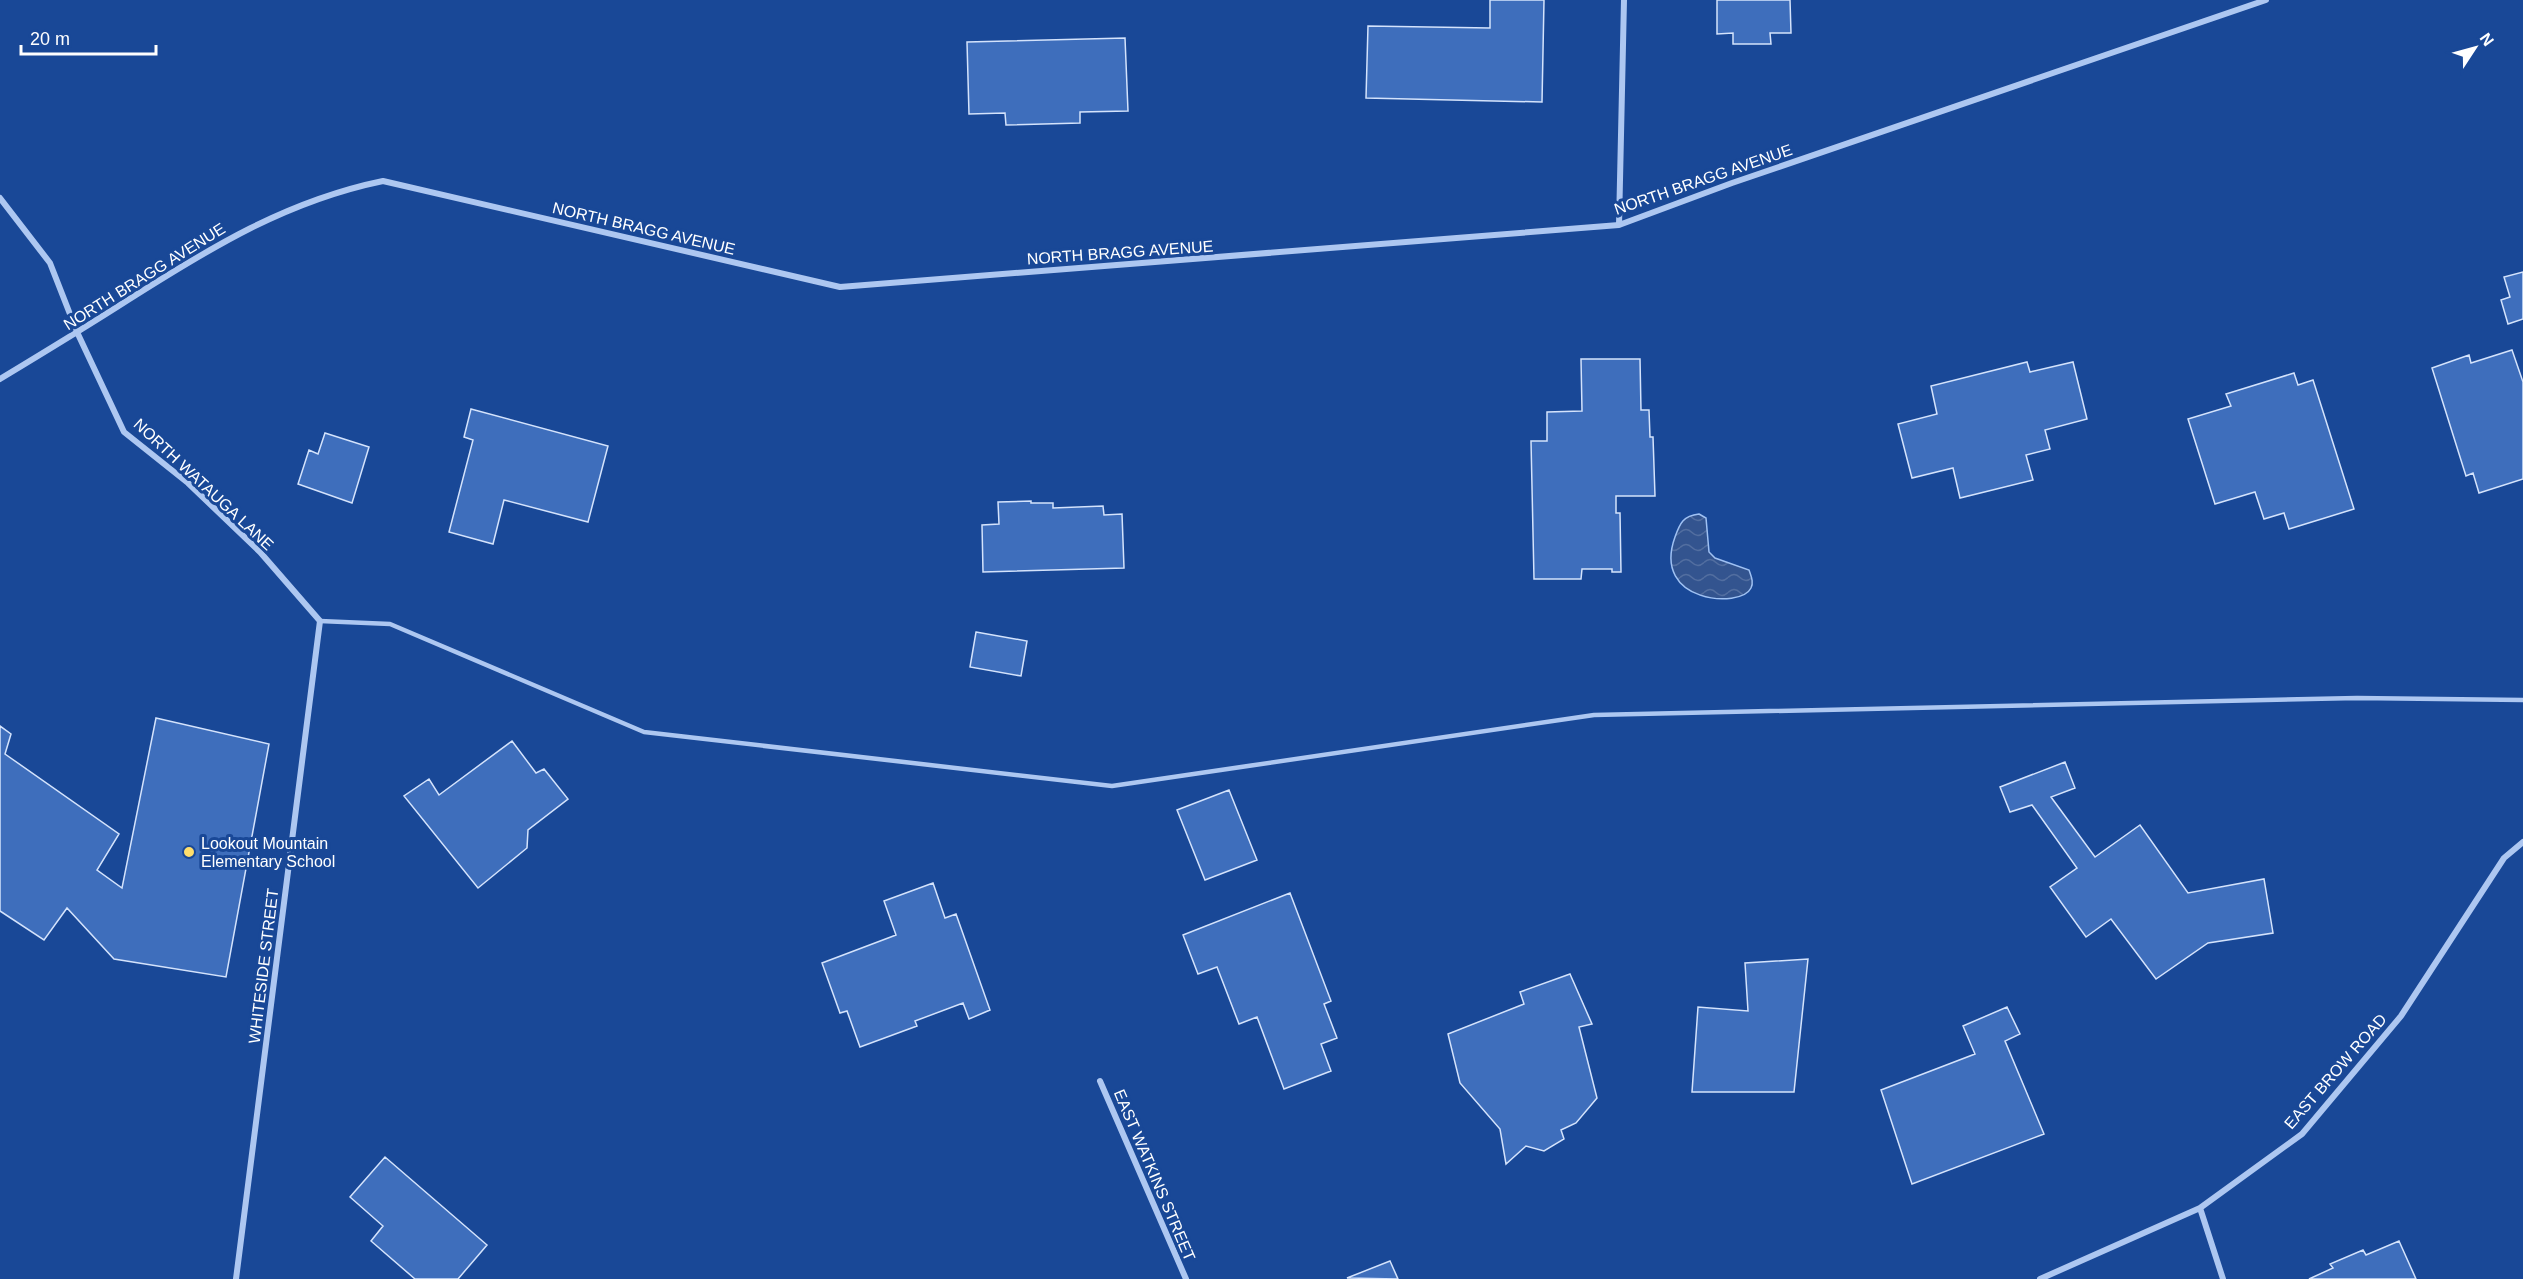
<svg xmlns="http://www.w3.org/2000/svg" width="2523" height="1279" viewBox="0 0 2523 1279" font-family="Arial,sans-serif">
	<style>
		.water { fill: url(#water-waves); stroke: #9fc1f3; stroke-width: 1.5 }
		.building { fill: #3e6ebc; stroke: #d4e3fc; stroke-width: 1.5 }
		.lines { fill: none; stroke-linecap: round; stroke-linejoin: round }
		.service { stroke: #adc7f1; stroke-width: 4.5 }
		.minor { stroke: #adc7f1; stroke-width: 6 }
		.poi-dot { fill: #ffde6c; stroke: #194897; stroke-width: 2 }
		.labels { text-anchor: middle; stroke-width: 6; stroke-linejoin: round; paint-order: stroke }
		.street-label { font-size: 16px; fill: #fff; stroke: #194897 }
		.poi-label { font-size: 16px; fill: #fff; stroke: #194897; text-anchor: start }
	</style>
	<defs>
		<pattern id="water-waves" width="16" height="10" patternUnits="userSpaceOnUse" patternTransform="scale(1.5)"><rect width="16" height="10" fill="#33548f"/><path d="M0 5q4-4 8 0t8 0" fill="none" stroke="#526ea0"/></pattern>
	</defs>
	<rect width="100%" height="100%" fill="#194897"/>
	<path class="water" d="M1699,514L1706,518L1709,552L1715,558L1749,570C1751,576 1754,582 1751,588C1741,609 1651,603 1675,537C1680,523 1683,516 1699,514Z"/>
	<path class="building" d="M1490,0H1544L1542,102L1366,98L1368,26L1490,28Z
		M1717,0H1790L1791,33H1770L1771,44H1733V33L1717,34Z
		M1125,38L1128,111L1080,112V123L1006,125L1005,113L969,114L967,42Z
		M2523,272V319L2508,324L2501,300L2510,297L2504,277Z
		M2512,350L2523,382V479L2479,493L2473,473L2466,476L2432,368L2469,355L2471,363Z
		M1581,359H1640L1641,410H1649L1650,437H1653L1655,496H1616V513H1620L1621,572H1612V569H1582L1581,579H1534L1531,441H1547V412L1582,411Z
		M2027,362L2030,372L2073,362L2087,419L2045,430L2050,449L2026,455L2033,480L1960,498L1953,468L1912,478L1898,424L1937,414L1931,386Z
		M2294,373L2298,385L2313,380L2354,509L2289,529L2284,513L2264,519L2255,492L2215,504L2188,419L2231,406L2226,394Z
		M471,409L608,446L588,522L504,500L493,544L449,532L473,440L464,437Z
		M325,433L369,447L352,503L298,484L309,450L318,454Z
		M1031,501V503H1053V508L1103,506L1104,515L1122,514L1124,568L983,572L982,525L999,524L998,502Z
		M976,632L1027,641L1021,676L970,667Z
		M156,718L269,744L226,977L114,959L67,908L44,940L0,911V726L11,734L5,754L119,834L97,870L122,888Z
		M512,741L536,773L544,769L568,799L528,830L527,848L478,888L404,796L429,779L439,795Z
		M2065,762L2075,788L2051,797L2095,857L2140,825L2188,893L2264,879L2273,933L2208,943L2156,979L2111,919L2086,937L2050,887L2077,868L2032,805L2010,812L2000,787Z
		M1229,790L1257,860L1205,880L1177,810Z
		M933,883L945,918L956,914L990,1010L969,1019L963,1003L915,1021L917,1026L860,1047L847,1011L840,1013L822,963L896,935L884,901Z
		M1290,893L1331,1001L1324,1004L1337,1038L1321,1044L1331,1071L1284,1089L1257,1017L1239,1024L1217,967L1198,974L1183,935Z
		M1808,959L1794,1092H1692L1698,1007L1748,1011L1745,963Z
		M1570,974L1592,1024L1579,1027L1597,1098L1576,1123L1561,1130L1564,1139L1544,1151L1526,1146L1506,1164L1500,1129L1460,1083L1448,1034L1524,1004L1520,992Z
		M2007,1007L2020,1034L2005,1041L2044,1134L1912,1184L1881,1090L1975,1054L1963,1026Z
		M385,1157L487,1245L458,1279H415L371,1241L383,1226L350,1197Z
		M2399,1241L2416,1279H2309L2333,1268L2330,1264L2363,1250L2366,1255Z
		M1390,1261L1398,1279L1347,1278Z"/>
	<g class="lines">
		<path class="service" d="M320,621L390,624L644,732L1112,786L1594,715L2357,698L2523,700"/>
		<path class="minor" d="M0,198L50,263L77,332L124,432L188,483L260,552L320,621L236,1279
			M1619,225L1624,0
			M0,379C43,353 86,327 128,300C210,248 286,201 383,181L840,287L1619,225L1732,183L2266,0
			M1100,1081L1186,1279
			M2200,1208L2223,1279
			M2040,1279L2200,1208L2302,1134L2401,1016L2504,858L2523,842"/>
	</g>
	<circle class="poi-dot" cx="189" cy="852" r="6"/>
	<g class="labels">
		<g class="street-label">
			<text transform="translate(1703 179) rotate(-19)" y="6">NORTH BRAGG AVENUE</text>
			<text transform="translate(644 228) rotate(13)" y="6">NORTH BRAGG AVENUE</text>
			<text transform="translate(1120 252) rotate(-4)" y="6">NORTH BRAGG AVENUE</text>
			<text transform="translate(144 276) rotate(-32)" y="6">NORTH BRAGG AVENUE</text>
			<text transform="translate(204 484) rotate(43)" y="6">NORTH WATAUGA LANE</text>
			<text transform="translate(263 966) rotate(-83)" y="6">WHITESIDE STREET</text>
			<text transform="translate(2335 1071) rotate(-49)" y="6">EAST BROW ROAD</text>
			<text transform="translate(1155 1175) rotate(67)" y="6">EAST WATKINS STREET</text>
		</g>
		<g class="poi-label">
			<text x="201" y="849">Lookout Mountain<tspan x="201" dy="18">Elementary School</tspan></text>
		</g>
	</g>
	<g transform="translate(2475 48) rotate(54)" stroke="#194897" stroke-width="4.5" paint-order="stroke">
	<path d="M0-4.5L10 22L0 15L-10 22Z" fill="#ffffff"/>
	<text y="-9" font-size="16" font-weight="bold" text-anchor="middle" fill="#ffffff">N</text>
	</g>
	<path d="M21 45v9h135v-9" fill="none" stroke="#ffffff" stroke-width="3"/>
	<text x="30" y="45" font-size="18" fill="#ffffff" stroke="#194897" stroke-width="4.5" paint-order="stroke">20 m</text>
</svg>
